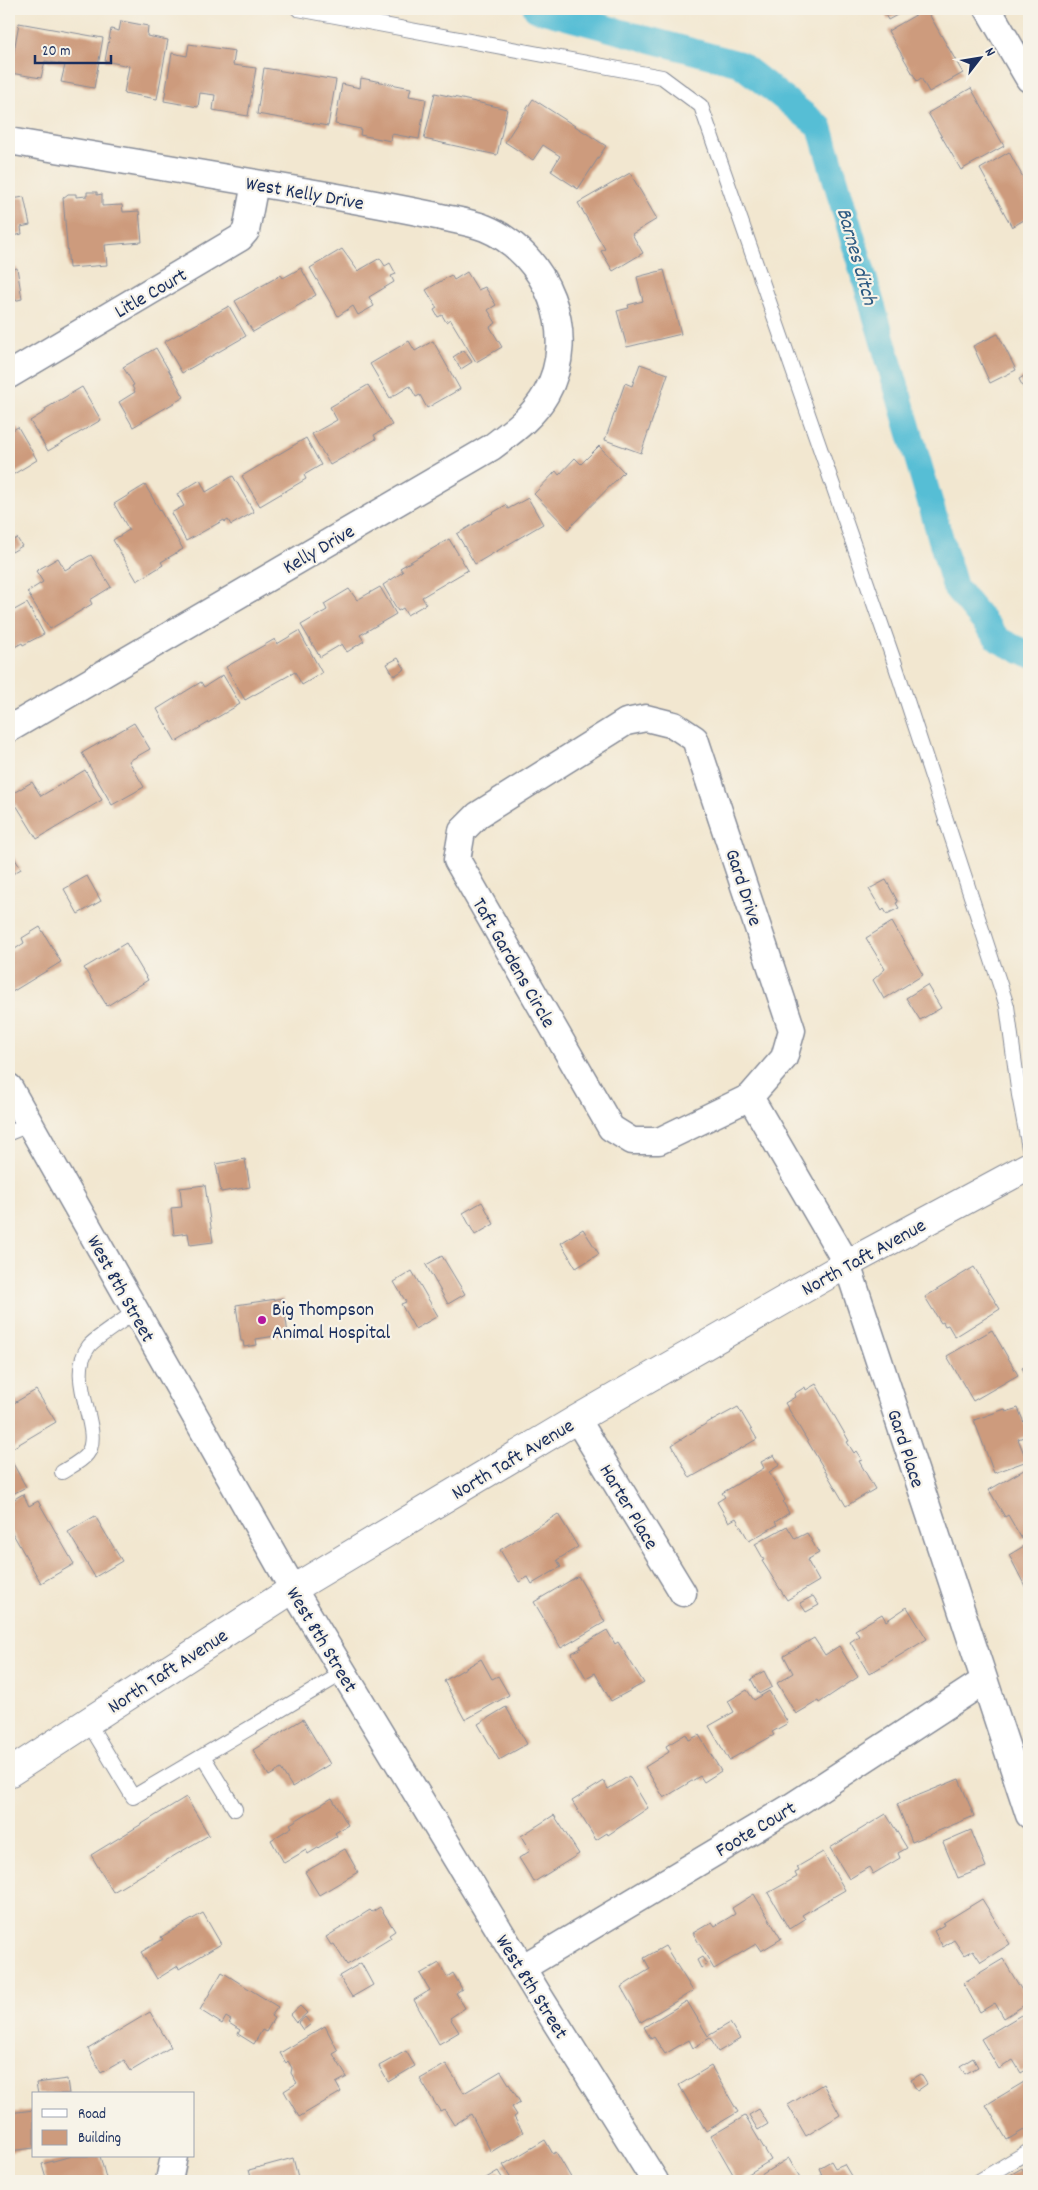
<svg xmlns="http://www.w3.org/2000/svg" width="1038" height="2190" viewBox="0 0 1038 2190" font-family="Dekko,sans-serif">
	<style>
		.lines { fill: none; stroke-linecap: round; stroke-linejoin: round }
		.canal { stroke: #57bed5; stroke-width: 26 }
		.building { fill: #cd9b7d }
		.service-casing { stroke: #868b97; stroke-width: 16 }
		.minor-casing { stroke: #868b97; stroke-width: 29 }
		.secondary-casing { stroke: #868b97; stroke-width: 30 }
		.service { stroke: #fff; stroke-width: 14 }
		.minor { stroke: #fff; stroke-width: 26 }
		.secondary { stroke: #fff; stroke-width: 28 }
		.poi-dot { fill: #b5179e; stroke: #f7f3e8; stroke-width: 2 }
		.labels { text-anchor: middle; stroke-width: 4.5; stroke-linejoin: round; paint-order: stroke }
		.street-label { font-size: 20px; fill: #1b2f5e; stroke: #f7f3e8 }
		.poi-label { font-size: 20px; fill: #1b2f5e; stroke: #f7f3e8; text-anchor: start }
		.water-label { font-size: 21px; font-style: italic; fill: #2d5a82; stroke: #f7f3e8 }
	</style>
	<rect width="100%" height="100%" fill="#f7f3e8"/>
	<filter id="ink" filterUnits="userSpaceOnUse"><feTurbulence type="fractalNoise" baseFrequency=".02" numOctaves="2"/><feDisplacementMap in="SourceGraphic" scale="10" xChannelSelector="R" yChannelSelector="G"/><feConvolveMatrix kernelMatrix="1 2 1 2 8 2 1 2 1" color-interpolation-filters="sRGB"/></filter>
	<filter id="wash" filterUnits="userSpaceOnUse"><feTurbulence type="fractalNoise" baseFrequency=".0096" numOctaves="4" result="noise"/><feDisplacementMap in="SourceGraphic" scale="20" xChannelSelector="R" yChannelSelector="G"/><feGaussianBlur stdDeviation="1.12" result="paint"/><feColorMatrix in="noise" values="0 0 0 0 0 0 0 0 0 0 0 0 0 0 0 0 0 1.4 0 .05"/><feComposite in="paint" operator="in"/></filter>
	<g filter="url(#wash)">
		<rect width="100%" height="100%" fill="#f2e7d0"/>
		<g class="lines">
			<path class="canal" d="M536,9L740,64L820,127L955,587L999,640L1029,655"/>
		</g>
		<g id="blocks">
			<path class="building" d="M882,9H908L888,20Z
				M926,9L963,73L929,92L921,78L917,81L888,31Z
				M121,21L148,26L147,36L168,40L157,99L124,93L129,66L105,61L111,29L119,31Z
				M19,23L103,38L94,88L61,82L65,65L45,61L41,78L10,73Z
				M189,44L235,51L233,65L256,68L248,116L213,110L215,95L200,93L198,107L164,101L172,53L187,56Z
				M264,68L336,80L328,126L257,114Z
				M361,78L411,88L409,96L426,99L419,139L392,134L391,141L360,135L361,129L335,124L342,84L360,88Z
				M971,88L1004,146L961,170L928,113Z
				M435,93L507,109L497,155L424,139Z
				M533,99L606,146L578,189L551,171L560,156L543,145L533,160L505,142Z
				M1009,152L1029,188V217L1012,227L980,169Z
				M630,173L657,219L632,234L643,253L613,271L601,251L605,249L578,203Z
				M87,192H97V195L102,194V206L122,205L123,212L139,211L142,242L105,245L107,265L69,268L63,198L68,194H76V197L87,196Z
				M9,196H11L12,199L24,197L30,225L21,227L22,234L9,237Z
				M342,249L358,271L380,258L385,266L390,263L396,274L391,276L394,282L369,297L374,306L358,315L353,306L338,316L310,268Z
				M17,268L22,299L9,302V270Z
				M301,268L316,295L253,332L235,301L281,275L283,278Z
				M664,270L681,334L627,347L617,311L629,308L628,305L643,301L637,277Z
				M467,272L478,290L485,287L496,305L488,310L496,323L490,327L502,347L476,362L450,319L446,322L442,315L438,317L434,310L437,308L426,290L451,275L454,280Z
				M229,306L246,336L182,373L164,342Z
				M998,334L1016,370L990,383L973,346Z
				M409,341L415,351L433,341L460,389L427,408L420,395L416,397L410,386L390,398L370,364Z
				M156,348L184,397L133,427L119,402L135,392L132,386L134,385L123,367Z
				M464,350L472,362L461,369L453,357Z
				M640,364L668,374L641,453L605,440L625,383L632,386Z
				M1029,373V387L1024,389L1019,379Z
				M368,385L392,425L374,435L376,439L330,465L312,434L337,420L330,407Z
				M82,387L101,420L48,451L30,421L46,411L45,409Z
				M18,427L37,460L9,477V432Z
				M306,438L321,465L304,475L306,479L260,506L242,476Z
				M599,446L624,472L568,529L534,494L556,471L559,475L575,458L581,464Z
				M233,476L254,512L231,525L228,520L225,522L224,520L186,541L171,513L184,506L177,494L200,480L206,492Z
				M145,485L183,549L161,562L163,565L137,581L113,540L129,530L114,504Z
				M528,498L543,524L475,564L457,534L506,505L508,509Z
				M17,538L22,546L12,552L9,543Z
				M449,539L468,570L422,597L426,604L407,615L403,608L398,611L383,585L403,572L400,568Z
				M91,555L111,587L90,600L92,604L50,629L27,592L43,582L36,571L58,558L65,570Z
				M380,587L396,614L360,635L364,641L347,652L342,644L320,657L301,625L327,610L324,604L349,589L357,600Z
				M27,603L44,634L23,645L22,643L9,650V613Z
				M299,631L322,673L302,685L295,672L245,700L226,667L275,639L277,644Z
				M398,658L405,669L394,676L387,664Z
				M223,675L240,704L176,742L157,709L201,682L204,687Z
				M134,723L150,749L129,761L144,787L112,805L82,753Z
				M85,770L102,800L37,839L10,795L32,782L41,796Z
				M9,849L21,869L9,876Z
				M87,876L101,901L78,914L64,889Z
				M886,880L898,902L896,903L899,908L887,914L884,909L882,911L869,889Z
				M892,922L923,975L884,999L873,980L885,969L866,938Z
				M40,927L61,962L12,992L9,987V953L24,943L22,938Z
				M126,943L148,980L107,1006L84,968Z
				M927,985L941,1008L920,1020L906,998Z
				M245,1159L250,1187L221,1192L216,1164Z
				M205,1185L213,1242L190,1245L188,1233L174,1235L171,1208L182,1207L180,1188Z
				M482,1202L494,1224L475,1235L463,1213Z
				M583,1229L599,1254L576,1268L561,1243Z
				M442,1256L465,1294L448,1304L426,1265Z
				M974,1267L1000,1309L955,1337L948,1325L945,1326L943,1322L941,1323L925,1297Z
				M412,1271L438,1316L415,1329L401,1304L406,1302L394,1282Z
				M283,1298L288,1334L256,1339L257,1345L244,1347L243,1341H241L236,1305Z
				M992,1330L1018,1375L973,1401L947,1356Z
				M1029,1364V1380L1022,1368Z
				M816,1384L849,1441L847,1442L854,1453L856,1451L862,1460L859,1461L875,1489L846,1506L785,1403L795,1397L794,1394L805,1387L806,1390Z
				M36,1390L56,1422L9,1450V1406Z
				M738,1407L757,1439L690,1478L672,1445L712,1420V1421Z
				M1018,1408L1029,1435L1018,1439L1027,1461L994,1473L974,1420L1005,1409L1006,1412Z
				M774,1455L780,1465L769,1472L785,1500L783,1502L789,1513L775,1522L777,1525L749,1541L736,1518L729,1522L717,1502L725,1497L722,1493L764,1468L761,1462Z
				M11,1460L26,1487L9,1496V1461Z
				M1029,1467V1535L1022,1539L1008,1515L1005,1517L989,1490Z
				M23,1494L29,1506L38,1501L74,1564L41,1583L9,1527V1502Z
				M558,1514L578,1547L557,1560L561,1567L532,1584L528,1577L519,1582L500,1550Z
				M95,1516L122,1561L95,1577L68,1532Z
				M787,1526L795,1539L807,1533L819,1553L807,1560L819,1581L787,1600L762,1561L764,1560L755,1544Z
				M1029,1543V1594L1009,1555Z
				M578,1576L605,1622L561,1648L534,1602Z
				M813,1596L819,1605L806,1612L800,1603Z
				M907,1607L927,1639L869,1674L850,1642L859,1636L855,1630L882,1614L886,1621Z
				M607,1630L615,1644L618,1642L644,1683L611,1701L595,1673L586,1678L572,1653L581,1648L580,1646Z
				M814,1638L825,1655L839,1646L858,1677L819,1703L818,1701L796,1714L777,1683L793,1673L784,1656Z
				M481,1659L492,1679L498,1676L509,1695L465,1720L444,1681Z
				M764,1671L772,1687L759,1694L751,1679Z
				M747,1690L754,1700L769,1691L788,1723L772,1732L774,1735L729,1760L709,1726L734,1712L728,1701Z
				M506,1707L527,1744L499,1760L478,1724Z
				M303,1719L330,1764L292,1787L281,1769L269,1776L253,1750Z
				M686,1734L689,1740L699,1735L721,1771L704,1782L700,1776L664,1798L645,1767L669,1752L666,1746Z
				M629,1776L648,1808L608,1835L607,1833L596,1840L572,1801L604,1781L608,1789Z
				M959,1779L974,1816L912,1842L897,1804Z
				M186,1797L209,1835L113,1892L91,1855Z
				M332,1798L348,1825L335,1833L337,1836L308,1854L306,1850L284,1863L271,1840L292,1827L290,1824Z
				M886,1814L907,1848L898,1853L900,1858L873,1874L869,1867L849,1879L830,1848Z
				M554,1815L579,1854L534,1882L519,1858L530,1851L521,1836Z
				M971,1830L986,1867L958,1878L943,1842Z
				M345,1849L358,1872L319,1895L305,1872Z
				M823,1852L845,1890L802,1915L805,1919L789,1929L768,1893L797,1877L795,1873L799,1871L797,1867Z
				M754,1894L781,1939L761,1951L756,1944L714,1969L693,1933L712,1922L715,1926L735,1914L732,1908Z
				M982,1899L1010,1944L981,1962L973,1950L964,1955L954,1940L943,1947L934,1931L944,1925L943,1923Z
				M380,1907L395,1931L389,1935L391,1938L347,1965L334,1944L331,1945L326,1937L370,1910L372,1912Z
				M203,1913L221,1944L179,1969L178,1966L157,1979L141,1952L163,1939L161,1937Z
				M665,1946L693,1991L641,2022L621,1987L650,1969L644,1958Z
				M702,1957L707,1965L701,1968L697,1960Z
				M1003,1959L1029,2002L1004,2018L995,2003L980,2012L963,1983Z
				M361,1963L373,1985L352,1997L339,1976Z
				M439,1963L447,1977L453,1973L462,1989L456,1993L465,2008L450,2018L459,2032L439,2044L414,2000L430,1990L420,1974Z
				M222,1972L278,2007L271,2016L274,2018L266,2032L262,2030L254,2044L238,2034L240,2030L229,2023L231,2020L226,2017L222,2024L200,2010Z
				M687,2001L708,2036L730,2023L740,2039L718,2052L710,2038L693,2048L689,2040L665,2054L654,2037L651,2039L644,2027Z
				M300,2006L307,2013L296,2023L290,2015Z
				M150,2012L171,2047L131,2071L124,2060L101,2073L88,2049Z
				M1021,2015L1029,2028V2068L1021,2073L1013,2060L999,2069L981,2039Z
				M305,2017L311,2024L303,2030L298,2023Z
				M325,2026L338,2051L333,2054L347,2077L336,2083L341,2092L299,2117L284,2091L297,2083L291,2073L292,2068L288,2061L286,2063L280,2053Z
				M406,2051L415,2066L388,2082L379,2066Z
				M973,2058L978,2067L965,2074L960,2066Z
				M446,2064L464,2093L501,2071L520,2102L512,2107L517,2115L514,2117L523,2132L491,2152L471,2114L454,2125L444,2109L440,2111L420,2079Z
				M711,2066L738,2112L706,2131L679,2085Z
				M921,2074L927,2084L917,2091L911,2080Z
				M67,2079L69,2094H38L36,2083Z
				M1029,2079V2127L1007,2140L986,2105Z
				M823,2084L840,2115L806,2136L788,2105Z
				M759,2109L768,2124L758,2130L749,2115Z
				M34,2110V2148L9,2151V2113Z
				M745,2116L771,2160L737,2181L711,2136Z
				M545,2140L553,2154L556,2152L573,2181H513L503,2165Z
				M72,2156H100L106,2178L95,2181H47L42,2164Z
				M293,2158L299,2181H252L249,2170Z
				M789,2158L802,2181H751Z
				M831,2161L835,2168L844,2164L854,2181H817L816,2179L822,2175L819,2168Z
				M1022,2168L1029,2181H1000Z
				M498,2171L504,2181H481Z"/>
		</g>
	</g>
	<g filter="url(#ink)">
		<use href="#blocks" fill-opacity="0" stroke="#868b97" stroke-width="1"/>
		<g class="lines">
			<defs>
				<path id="service" d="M298,9L662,77L701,106L894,661L1007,1006L1019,1095L1029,1148
					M9,1133L31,1124
					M62,1472C70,1467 82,1461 87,1454C105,1431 64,1379 89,1346C95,1338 126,1319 136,1311
					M88,1722L133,1797L343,1673
					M203,1756L235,1809
					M979,2181L1029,2151"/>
				<path id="minor" d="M988,9L1029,79
					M9,141C113,159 217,177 321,194C360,201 399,208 437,216C453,220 470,222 485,228C547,253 580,335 546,394C533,417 513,431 492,447L9,729
					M9,375L240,238L246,231L255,183
					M646,718L674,725L695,739L792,1030L784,1058L750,1097L659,1141H632L611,1128L457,860L462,831L478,815L626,722Z
					M9,1087L293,1589L541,1999L655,2181
					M750,1097L847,1264L1029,1815
					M577,1419L683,1593
					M522,1968L791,1807L984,1681
					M169,2181L174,2156"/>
				<path id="secondary" d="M9,1773L293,1589L577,1419L847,1264L1029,1166"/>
			</defs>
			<use href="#service" class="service-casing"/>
			<use href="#minor" class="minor-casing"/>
			<use href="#secondary" class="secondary-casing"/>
			<use href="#service" class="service"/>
			<use href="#minor" class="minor"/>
			<use href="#secondary" class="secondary"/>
		</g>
	</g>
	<circle class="poi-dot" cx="262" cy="1320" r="5"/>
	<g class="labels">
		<g class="street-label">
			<text transform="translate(305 192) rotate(10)" y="7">West Kelly Drive</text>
			<text transform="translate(150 292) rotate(-30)" y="7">Litle Court</text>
			<text transform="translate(318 548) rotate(-30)" y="7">Kelly Drive</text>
			<text transform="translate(745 887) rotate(72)" y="7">Gard Drive</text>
			<text transform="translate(515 962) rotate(60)" y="7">Taft Gardens Circle</text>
			<text transform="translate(863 1256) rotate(-29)" y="7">North Taft Avenue</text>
			<text transform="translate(122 1288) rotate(61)" y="7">West 8th Street</text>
			<text transform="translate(907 1448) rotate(72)" y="7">Gard Place</text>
			<text transform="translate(512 1458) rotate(-31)" y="7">North Taft Avenue</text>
			<text transform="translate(630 1506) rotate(59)" y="7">Harter Place</text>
			<text transform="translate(323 1639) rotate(59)" y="7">West 8th Street</text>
			<text transform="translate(167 1670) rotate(-33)" y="7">North Taft Avenue</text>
			<text transform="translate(755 1828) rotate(-31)" y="7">Foote Court</text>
			<text transform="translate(533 1986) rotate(58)" y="7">West 8th Street</text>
		</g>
		<g class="poi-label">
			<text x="272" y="1315">Big Thompson<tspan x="272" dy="23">Animal Hospital</tspan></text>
		</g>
		<g class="water-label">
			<text transform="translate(858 256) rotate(74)" y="7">Barnes ditch</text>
		</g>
	</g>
	<rect width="1038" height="2190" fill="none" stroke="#f7f3e8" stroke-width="30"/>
	<rect x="32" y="2092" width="162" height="65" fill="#f7f3e8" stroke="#9fa5b1"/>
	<rect x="42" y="2109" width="25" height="8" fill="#ffffff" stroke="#9fa5b1"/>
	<text x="78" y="2118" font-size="15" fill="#1b2f5e">Road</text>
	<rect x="42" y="2130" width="25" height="15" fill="#cd9b7d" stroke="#9fa5b1"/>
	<text x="78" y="2142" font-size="15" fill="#1b2f5e">Building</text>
	<g transform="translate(980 58) rotate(59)" stroke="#f7f3e8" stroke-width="4" paint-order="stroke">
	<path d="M0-4L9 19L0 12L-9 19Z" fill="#1b2f5e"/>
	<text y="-8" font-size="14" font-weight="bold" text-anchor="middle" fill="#1b2f5e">N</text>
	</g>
	<path d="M35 55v8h76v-8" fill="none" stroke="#1b2f5e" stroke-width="2.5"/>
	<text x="42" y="55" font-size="15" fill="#1b2f5e" stroke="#f7f3e8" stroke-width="4" paint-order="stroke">20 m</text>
</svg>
